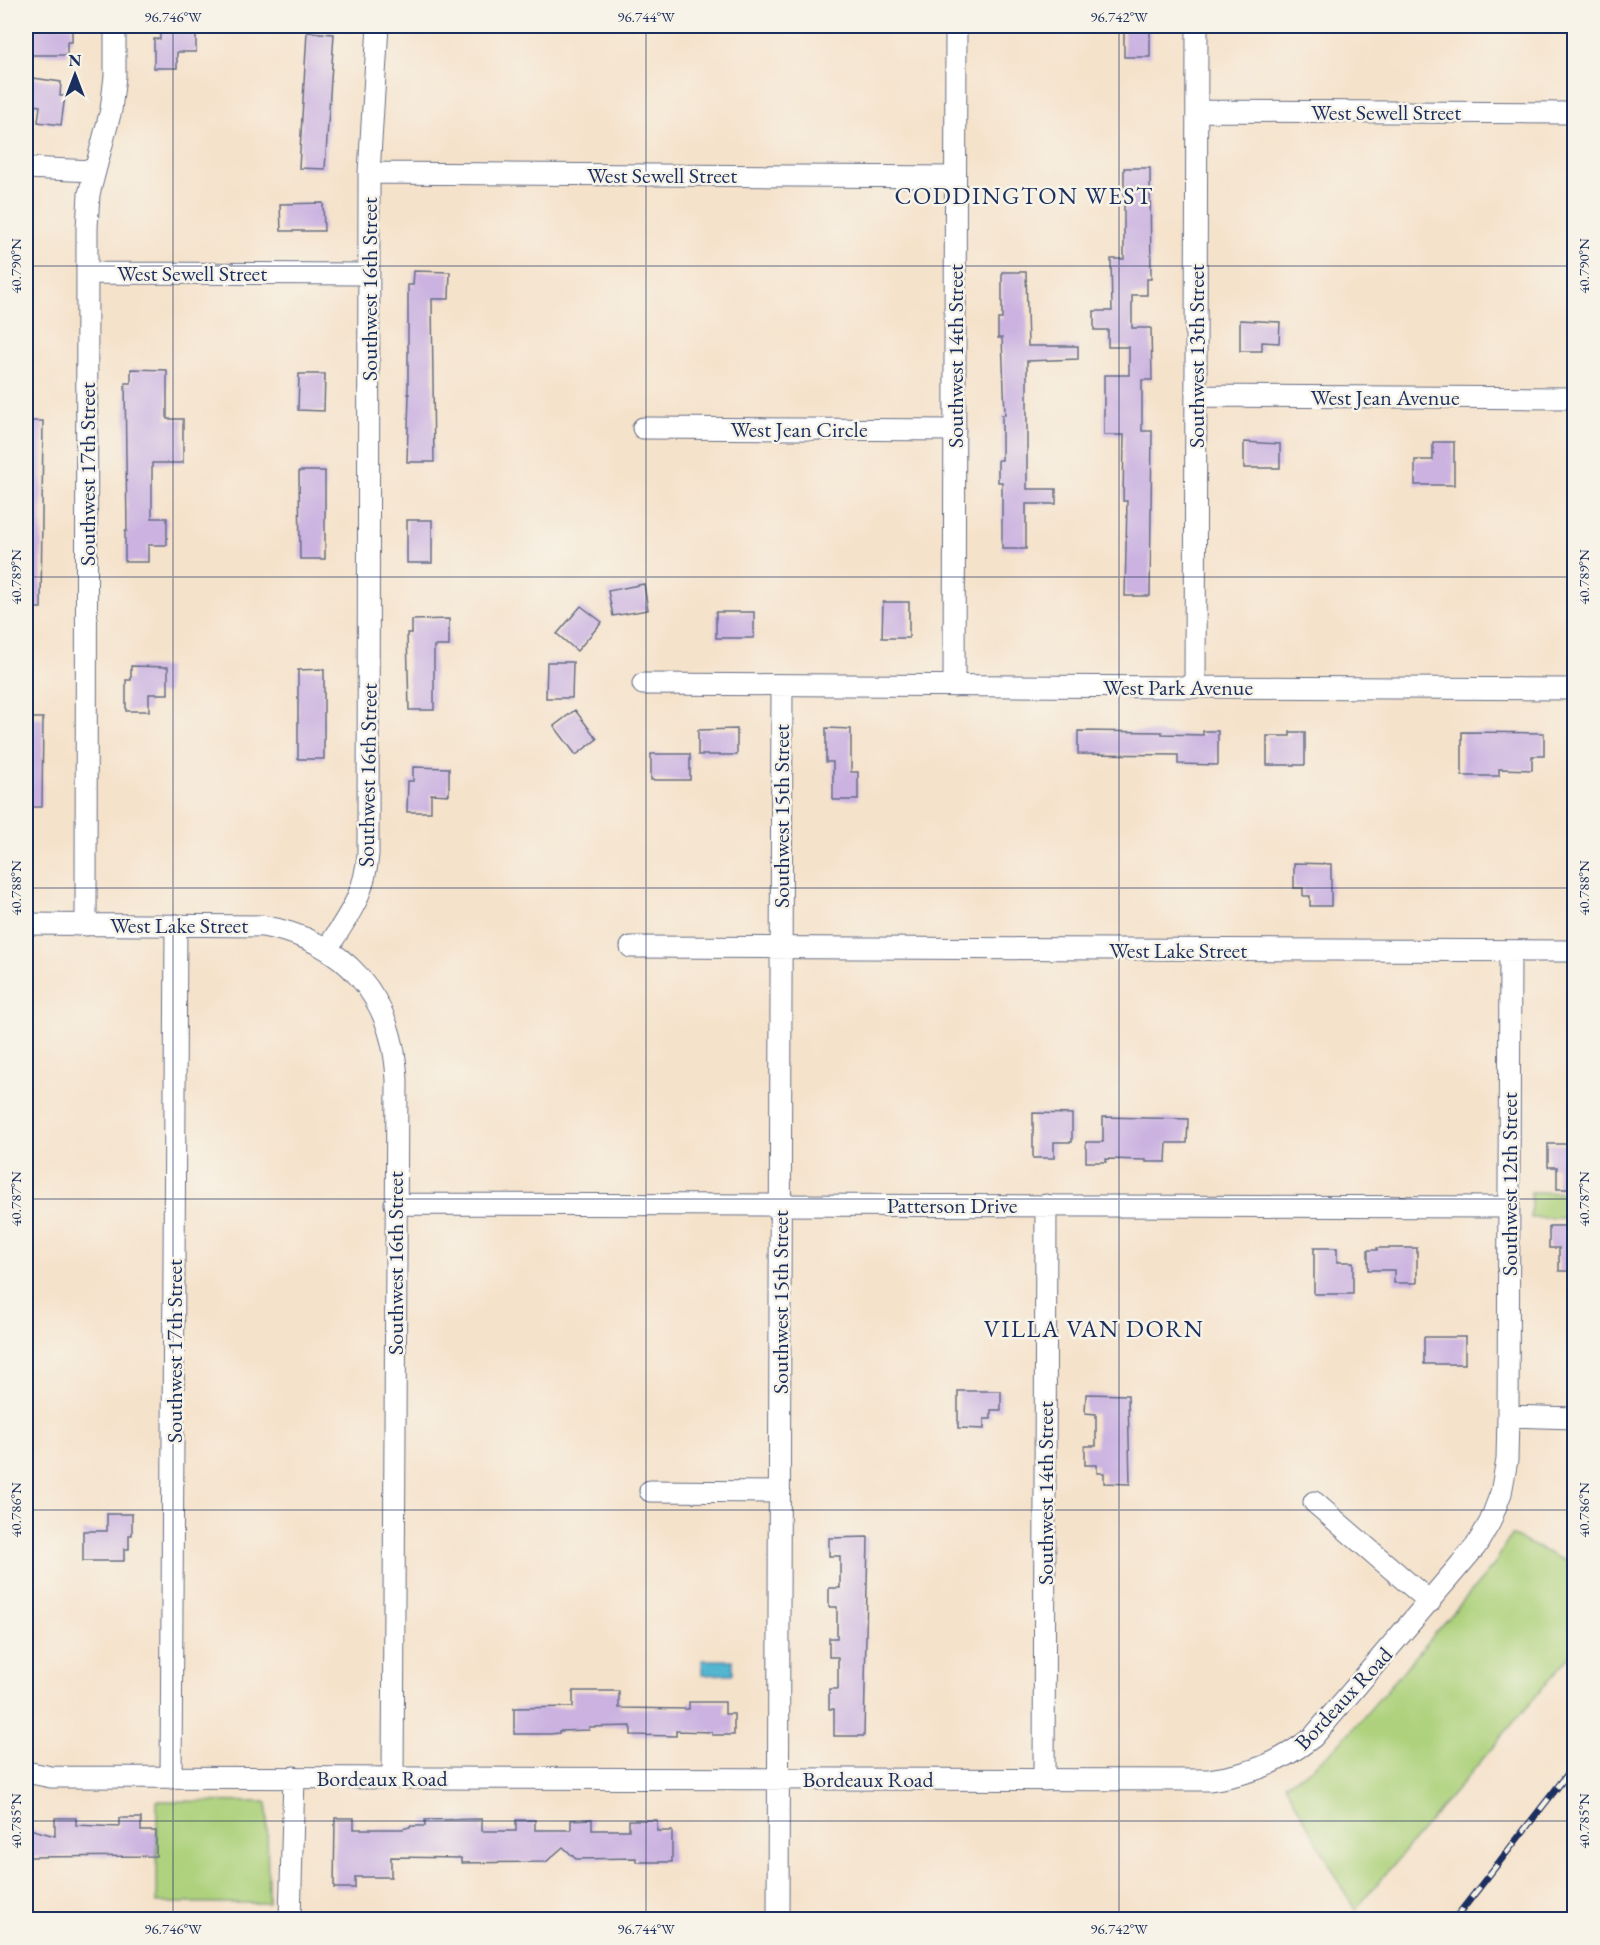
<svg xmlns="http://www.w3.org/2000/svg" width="1600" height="1945" viewBox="0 0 1600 1945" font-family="'EB Garamond',serif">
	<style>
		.green { fill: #add17b; stroke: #64806c; stroke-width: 1.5 }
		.water { fill: #52b5d0; stroke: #367297; stroke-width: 1.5 }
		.building { fill: #cbb2e1 }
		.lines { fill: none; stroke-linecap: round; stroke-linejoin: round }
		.street-casing { stroke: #676e84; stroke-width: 23 }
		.street { stroke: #fff; stroke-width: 21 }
		.rail-casing { stroke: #1b2f5e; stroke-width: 7 }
		.rail { stroke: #f7f3e8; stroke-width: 4.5; stroke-dasharray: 14; stroke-linecap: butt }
		.ticks { fill: none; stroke: #1b2f5e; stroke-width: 1.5; stroke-opacity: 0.45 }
		.labels { text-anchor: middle; stroke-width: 5; stroke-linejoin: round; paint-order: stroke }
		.street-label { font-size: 22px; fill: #1b2f5e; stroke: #f7f3e8 }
		.neighbourhood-label { font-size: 24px; letter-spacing: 1.5px; fill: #1b2f5e; stroke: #f7f3e8 }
		.neatline { fill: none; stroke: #1b2f5e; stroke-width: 2 }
		.ticks-label { font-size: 15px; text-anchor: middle; fill: #1b2f5e }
	</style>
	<rect width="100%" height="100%" fill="#f7f3e8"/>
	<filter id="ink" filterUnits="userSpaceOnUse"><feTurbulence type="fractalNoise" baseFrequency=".0167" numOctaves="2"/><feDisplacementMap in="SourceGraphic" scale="12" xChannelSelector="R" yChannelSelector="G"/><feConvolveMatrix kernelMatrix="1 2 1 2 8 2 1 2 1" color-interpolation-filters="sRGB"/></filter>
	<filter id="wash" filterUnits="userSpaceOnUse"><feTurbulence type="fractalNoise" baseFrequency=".008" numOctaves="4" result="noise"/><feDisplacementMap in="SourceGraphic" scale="24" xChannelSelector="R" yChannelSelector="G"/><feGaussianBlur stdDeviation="1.35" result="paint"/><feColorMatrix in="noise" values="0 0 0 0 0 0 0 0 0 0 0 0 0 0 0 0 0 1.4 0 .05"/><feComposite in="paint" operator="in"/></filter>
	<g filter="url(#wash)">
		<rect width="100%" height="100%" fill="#f5e2cb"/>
		<path class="green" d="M1531,1192L1574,1193V1218H1531Z
			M1511,1535L1574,1565V1651L1355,1910L1285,1784L1305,1773L1329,1754L1360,1721L1494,1565Z
			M157,1801L267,1802L268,1903H157Z"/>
		<path class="water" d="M702,1660H733V1674L702,1675Z"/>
		<g id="blocks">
			<path class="building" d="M49,26H72V42H67V55H30V28H49Z
				M160,26H196V52H177V68H154V39H160Z
				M1124,26H1150V57H1124Z
				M307,32L334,34L325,169L299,168Z
				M26,77L61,82L60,96H65L61,125L38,122L40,106L26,104Z
				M1124,168H1150L1151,279H1147V295H1132V328H1151L1152,380H1142V431H1152L1150,596H1125L1127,501H1123L1124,435H1104V375H1129V347H1108V330H1094V311H1112L1111,259H1124Z
				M323,203L324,231H281L280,204Z
				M414,271L450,272L449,299H432L434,462H407L409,394H408V285H413Z
				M1002,272H1026L1028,346H1078V359L1027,361V489H1056V504H1026V549H1002V482H998V460H1002V415H1005L1002,338H998V319H1002Z
				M1240,320L1280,322L1279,343L1262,342V351H1240Z
				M131,369L167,370V419H183V463H152V518H167V545H148V562H125V531H127L125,383H131Z
				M299,374H325L324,411L298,410Z
				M26,421H43L41,608H26Z
				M1244,442L1280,444V468H1244Z
				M1433,442H1454V485H1415V460H1433Z
				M299,471H325V559H300Z
				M407,520H432V563H407Z
				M644,584L648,610L613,616L608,591Z
				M883,602H909V638H882Z
				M581,606L602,622L577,651L557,634Z
				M716,612H754V638H716Z
				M449,619V646H434V710H409L407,633H412V620Z
				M547,662H573L572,698H546Z
				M131,666L168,667V694H149V711H126V680H131Z
				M324,669V759H298V670Z
				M575,710L597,739L576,755L554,726Z
				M26,718H43L42,807H26Z
				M826,728L851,729V772H858V800H833V762H826Z
				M737,729V755H698V730Z
				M1078,731L1162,732V734L1203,735V731H1218V765L1178,764V755L1078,754Z
				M1290,732H1305V765H1267V736H1290Z
				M1462,732L1544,733V756H1532V770L1499,769V776H1462Z
				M651,754H690V780H651Z
				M413,767L449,768V795L431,794V812H407L408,781H413Z
				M1294,863L1331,864V906H1310V896H1303V888H1294Z
				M1033,1113L1072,1114V1142H1054V1158H1033Z
				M1103,1117L1188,1119L1187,1143H1167L1166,1162H1146V1160L1106,1159V1162H1086V1142H1103Z
				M1548,1144H1575V1189H1557V1167H1548Z
				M1549,1226H1575V1271H1559V1248H1549Z
				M1314,1248H1337V1262H1353V1294H1314Z
				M1377,1248H1417V1283H1394V1270H1368V1250H1377Z
				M1424,1337H1465V1364H1424Z
				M958,1391H1001V1410H991V1419H984V1429L958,1428Z
				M1086,1394L1128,1395L1130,1484L1104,1483V1473H1097V1465H1085V1446H1096V1414L1085,1413Z
				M107,1514H132V1535H129V1549H124V1561H83V1531H107Z
				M868,1537L864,1736H834V1709H829V1689H838V1657H829V1638H837V1607H829V1588H840V1556H829V1538Z
				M573,1691H619V1708L689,1709V1702H725V1714H734V1735H712V1732L676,1731V1736L631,1735V1726L589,1727V1730L559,1731V1733L550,1734H514V1708L573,1707Z
				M55,1818H76V1825L119,1827V1818H141V1831H156V1856L26,1857V1828L55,1836Z
				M335,1818H354V1829H402L410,1827V1826H425V1820L482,1819V1831H516V1820H535V1830H571V1820L592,1819V1830H629V1820H657V1831H672V1862H636V1858L576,1859L563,1847L546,1862L461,1863V1858L391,1857V1877H355V1888H334Z"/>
		</g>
	</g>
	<g filter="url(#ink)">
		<use href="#blocks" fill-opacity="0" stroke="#676e84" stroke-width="1.5"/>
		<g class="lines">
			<defs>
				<path id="street" d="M1197,111L1574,113
					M26,168L94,171
					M369,173L955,177
					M87,273L369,274
					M1196,396L1574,398
					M643,428L955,430
					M643,684L1574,689
					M954,686L956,26
					M1195,687L1197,26
					M26,924L262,926C345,940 393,996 397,1080L393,1778
					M86,925L87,228L89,194L111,110L115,76V26
					M631,947L1574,951
					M327,949C348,916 365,895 368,854L369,173L378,26
					M395,1204L1509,1207
					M1508,1416L1574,1418
					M650,1491L780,1492
					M1314,1502L1430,1602
					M26,1772L51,1777L1209,1780C1252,1774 1279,1763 1313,1737L1476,1546L1490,1522L1501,1493L1507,1460L1508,1416L1510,951
					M171,1778L176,925
					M1044,1780L1046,1205
					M290,1920L294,1777
					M778,1920L782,685"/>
			</defs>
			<use href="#street" class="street-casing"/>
			<use href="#street" class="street"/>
			<defs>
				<path id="rail" d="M1454,1920L1574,1766"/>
			</defs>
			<use href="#rail" class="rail-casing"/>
			<use href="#rail" class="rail"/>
		</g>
	</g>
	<path class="ticks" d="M173,26V1920M646,26V1920M1119,26V1920M26,266H1574M26,577H1574M26,888H1574M26,1199H1574M26,1510H1574M26,1821H1574"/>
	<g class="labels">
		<g class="street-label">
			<text x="1386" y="120">West Sewell Street</text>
			<text x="662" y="183">West Sewell Street</text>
			<text x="192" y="281">West Sewell Street</text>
			<text transform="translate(369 289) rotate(-90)" y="8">Southwest 16th Street</text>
			<text transform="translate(955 356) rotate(-90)" y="8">Southwest 14th Street</text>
			<text transform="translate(1196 356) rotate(-90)" y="8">Southwest 13th Street</text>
			<text x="1385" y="405">West Jean Avenue</text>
			<text x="799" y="437">West Jean Circle</text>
			<text transform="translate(87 474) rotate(-90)" y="8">Southwest 17th Street</text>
			<text x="1178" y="695">West Park Avenue</text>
			<text transform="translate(367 775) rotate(-89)" y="8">Southwest 16th Street</text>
			<text transform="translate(781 816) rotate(-90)" y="8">Southwest 15th Street</text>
			<text x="179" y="933">West Lake Street</text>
			<text x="1178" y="958">West Lake Street</text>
			<text transform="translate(1509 1184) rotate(-90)" y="8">Southwest 12th Street</text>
			<text x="952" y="1213">Patterson Drive</text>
			<text transform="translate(395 1263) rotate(-90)" y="8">Southwest 16th Street</text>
			<text transform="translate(780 1302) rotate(-90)" y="8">Southwest 15th Street</text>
			<text transform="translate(174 1351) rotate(-90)" y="8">Southwest 17th Street</text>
			<text transform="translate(1045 1493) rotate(-90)" y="8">Southwest 14th Street</text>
			<text transform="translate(1343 1698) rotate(-47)" y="8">Bordeaux Road</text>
			<text x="382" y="1786">Bordeaux Road</text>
			<text x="868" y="1787">Bordeaux Road</text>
		</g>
		<g class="neighbourhood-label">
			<text x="1024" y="204">CODDINGTON WEST</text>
			<text x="1094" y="1337">VILLA VAN DORN</text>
		</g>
	</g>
	<rect width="1600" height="1945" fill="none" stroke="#f7f3e8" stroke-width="66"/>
	<g transform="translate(75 75)" stroke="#f7f3e8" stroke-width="4.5" paint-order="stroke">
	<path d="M0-4.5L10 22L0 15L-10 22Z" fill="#1b2f5e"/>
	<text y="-9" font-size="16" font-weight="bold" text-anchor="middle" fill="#1b2f5e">N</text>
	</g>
	<rect x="33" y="33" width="1534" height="1879" class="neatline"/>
	<g class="ticks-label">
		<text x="173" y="22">96.746°W</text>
		<text x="646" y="22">96.744°W</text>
		<text x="1119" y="22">96.742°W</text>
		<text transform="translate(16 266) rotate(-90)" y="5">40.790°N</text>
		<text transform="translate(1584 266) rotate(-90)" y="5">40.790°N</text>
		<text transform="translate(16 577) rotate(-90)" y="5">40.789°N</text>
		<text transform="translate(1584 577) rotate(-90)" y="5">40.789°N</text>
		<text transform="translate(16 888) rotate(-90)" y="5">40.788°N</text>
		<text transform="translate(1584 888) rotate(-90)" y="5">40.788°N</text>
		<text transform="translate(16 1199) rotate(-90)" y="5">40.787°N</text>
		<text transform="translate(1584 1199) rotate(-90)" y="5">40.787°N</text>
		<text transform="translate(16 1510) rotate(-90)" y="5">40.786°N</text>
		<text transform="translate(1584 1510) rotate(-90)" y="5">40.786°N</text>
		<text transform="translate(16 1821) rotate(-90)" y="5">40.785°N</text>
		<text transform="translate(1584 1821) rotate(-90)" y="5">40.785°N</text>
		<text x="173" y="1934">96.746°W</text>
		<text x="646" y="1934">96.744°W</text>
		<text x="1119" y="1934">96.742°W</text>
	</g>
</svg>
